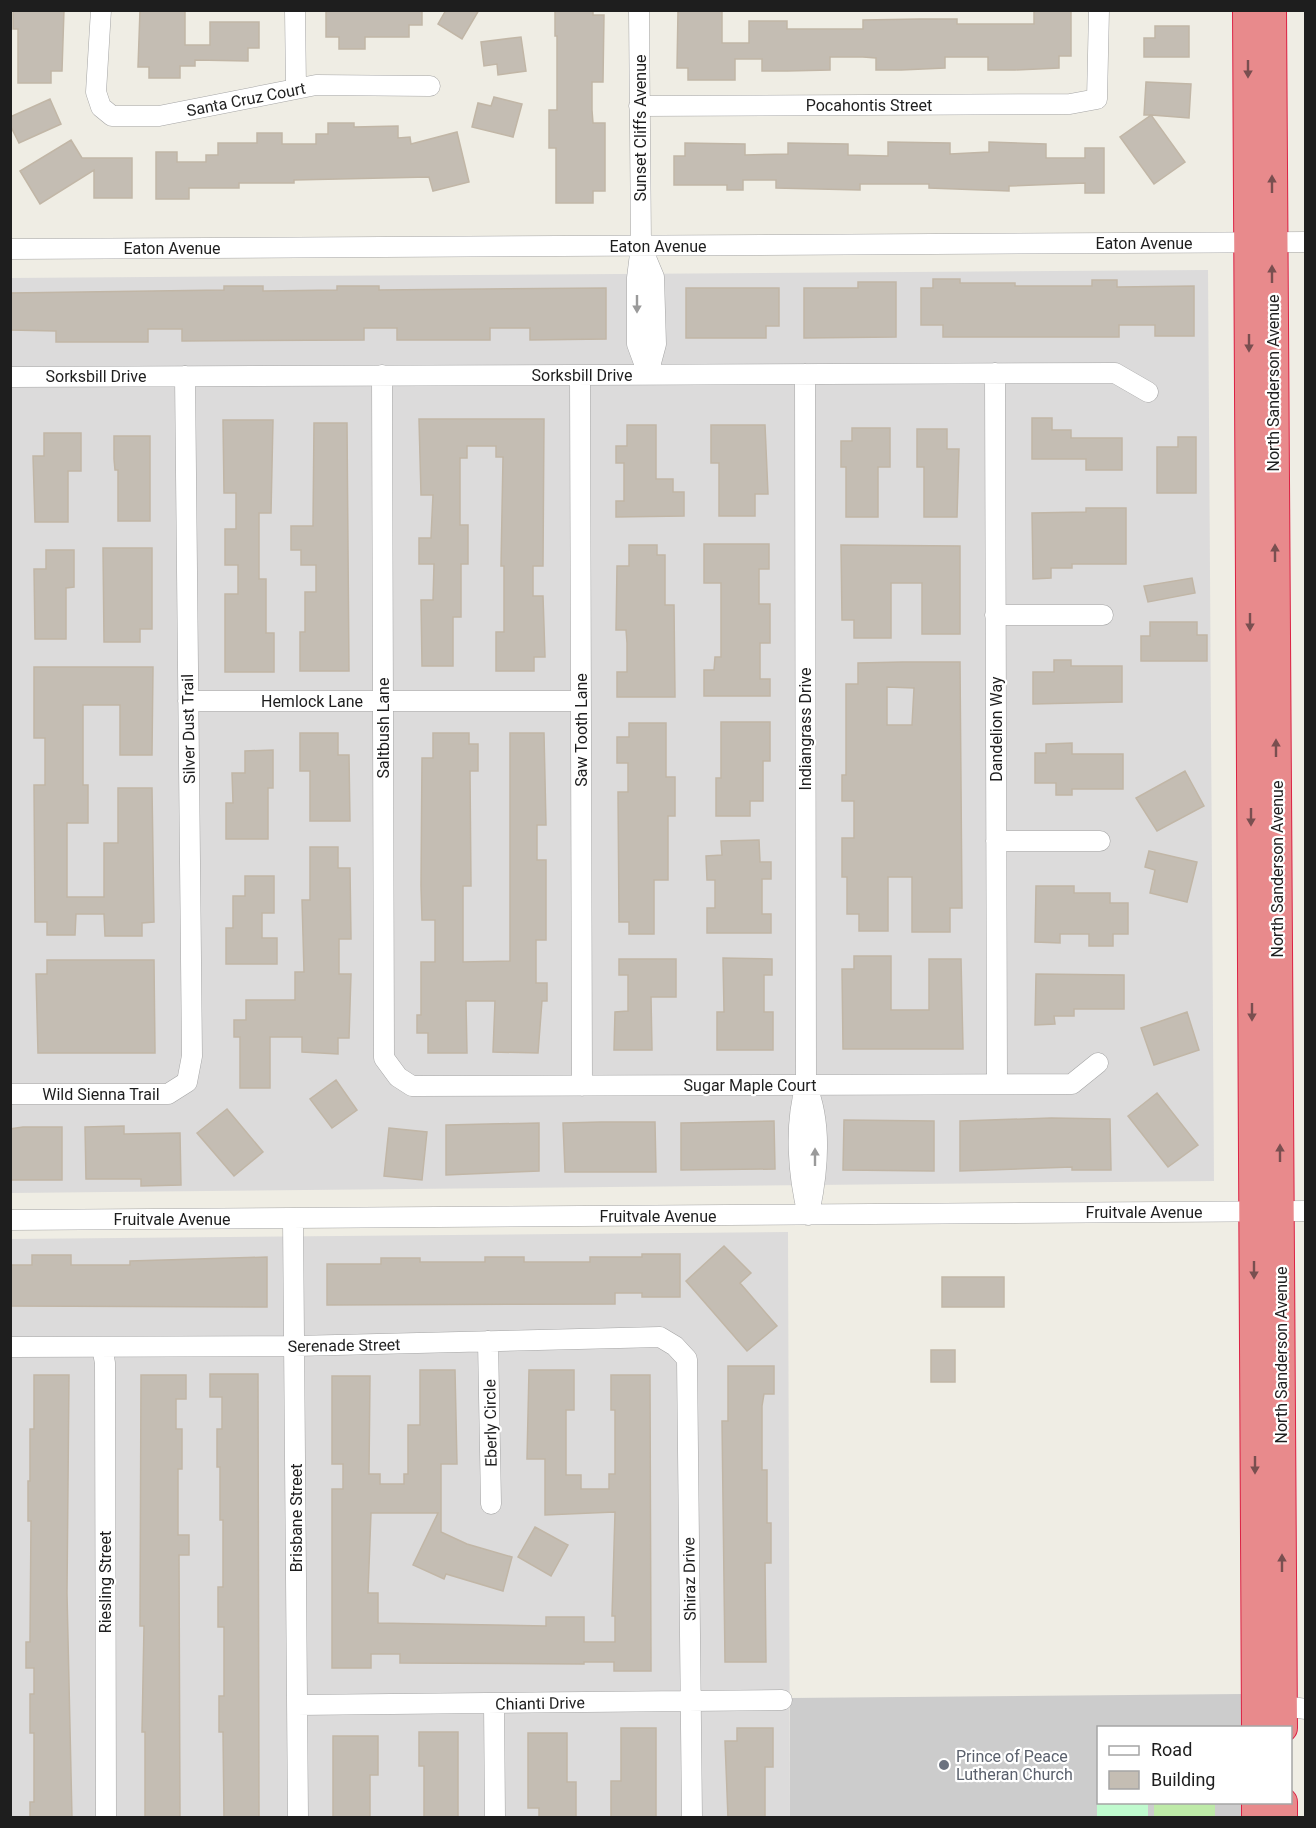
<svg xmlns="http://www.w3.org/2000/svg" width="1316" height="1828" viewBox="0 0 1316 1828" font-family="Roboto,sans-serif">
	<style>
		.residential { fill: #dcdbdb }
		.religious { fill: #ccc }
		.grass { fill: #beeaa8 }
		.park { fill: #c0face }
		.building { fill: #c4bdb3; stroke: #c1b6a6; stroke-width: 1.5; fill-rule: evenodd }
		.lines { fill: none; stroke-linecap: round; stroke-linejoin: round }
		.minor-casing { stroke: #a5a5a5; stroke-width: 21 }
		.highway-casing { stroke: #dc2143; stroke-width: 30 }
		.minor { stroke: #fff; stroke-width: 20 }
		.highway { stroke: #e88a8c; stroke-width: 28 }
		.oneway { fill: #794f50 }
		.oneway2 { fill: #9a9a9a }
		.worship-dot { fill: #6b7280; stroke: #fff; stroke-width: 2 }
		.labels { text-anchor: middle; stroke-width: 4.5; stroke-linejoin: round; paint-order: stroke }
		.street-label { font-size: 16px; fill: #1e1e1e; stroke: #fff }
		.worship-label { font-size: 16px; fill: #5b616d; stroke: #fff; text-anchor: start }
	</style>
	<rect width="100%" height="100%" fill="#efede4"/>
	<path class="residential" d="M1208,270L1214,1181L11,1193L10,278Z
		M788,1232L790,1817H11L10,1239Z"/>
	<path class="religious" d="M1242,1694V1727L1098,1728V1802L1242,1803V1817H790V1698Z"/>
	<path class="grass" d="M1154,1803H1215V1817H1154Z"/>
	<path class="park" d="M1097,1803H1148V1817H1097Z"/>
	<path class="building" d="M13,10H64L62,71H51V83H18V29H13Z
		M140,10H185V45H210V22H259V48H248V61L195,60V66H180V78H149V67H138Z
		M326,10H422V25H409V37H365V49H339V37H326Z
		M446,10H479L462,39L438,24Z
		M555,10H593V15H604L603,82H592V110L593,123H605V191H593V203H556V148H549V110H557V36H555Z
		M678,10H722V43H749V21H787V29H863V20L920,19H957V24H1034V11H1071V56H1059V68L1015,70H988V57H945V68L901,70H876V58L863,57H830V70L787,71H762V59H735V80H688V68H677Z
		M1155,26H1189V57H1144V38H1155Z
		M521,37L526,71L498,75L497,64L484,66L481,42Z
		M1146,82L1191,84L1189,118L1151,115L1185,162L1154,184L1120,137L1151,115H1144Z
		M494,97L522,104L513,137L472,127L478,103L491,106Z
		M50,99L61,124L19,143L10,125V117Z
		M328,123H354V127L398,126V138L410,137L411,144L457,132L469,182L433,191L429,177L294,180V183H239V188H189V199H156V152H177V162H206V155H218V143H257V133H282V144H316V134H328Z
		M71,140L82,158H132V198H94V170L40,204L20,171Z
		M888,142L950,143V154L989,152V142L1046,144V158H1085V148H1104V193H1085V183L1009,186V191L929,188V184H860V190L776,188V180H743V190H727V185H674V156H685V143L745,144V155L788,154V143L848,144V155L888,156Z
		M933,279H960V283H1015V286H1092V280H1117V287L1194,286V336H1155V325H1119V337H943V325H921V288H933Z
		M858,282H896V337L804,338V288H858Z
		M224,286H263V291L337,290V286H379V290L606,288V339L530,340V328H490V340H397V328H364V340L182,341V329H148V342H56V331L10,330V293L224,290Z
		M686,288H779V326H766V338H686Z
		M1032,418H1052V430H1071V438H1122V470H1086V459H1032Z
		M419,419H544L543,566H533V596H543L545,657H534V671H496V632H504V566H501L503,457H496V446H467V458H460V525H468V564H461V617H453V666H422L421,600H433L434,564H419V538H431L433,495H421Z
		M223,420H273L271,513H259V579H266V633H274V672H225V594H238V565H225V529H236V493H224Z
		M314,423H347L349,671H300V632H305V592H316V565H301V550H291V526H313Z
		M627,425H656V479H673V492H684V516L616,517V501H624V463H616V446H627Z
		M711,425H765L768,494H755V516H719V463H711Z
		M852,428H890V467H878V517H846V467H841V441H852Z
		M917,429H947V449H959L957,517H924V467H917Z
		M44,433H81V471H68V522H35L33,456H44Z
		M114,436H150V521H118V470H115L114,459Z
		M1178,437H1196V493H1157V447H1178Z
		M1086,508H1126V564H1072V568H1051V578L1033,579L1032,513L1086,512Z
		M704,544H769V569H759V604H770V643H760V679H770V696H704V670H714L715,657H721V583H704Z
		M629,545H657V555H665V605H674L675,697H617V672H627V643L626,630H616L617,566H629Z
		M841,545L960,546V634H922V583H891V638H854V620H842Z
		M103,548H152V629H140V642H104Z
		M46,550H74V587L66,588V639H35L34,569H46Z
		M1192,578L1195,593L1148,602L1144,586Z
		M1150,622H1197V635H1207V661H1141V636H1150Z
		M1054,660H1071V666H1122V702L1033,704V672H1054Z
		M903,662H960L962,908H950V932H912V877H888V931H859V914H847V877H842V838H854V801H842V775H846V684H858V663ZM887,687L914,688L912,725H887Z
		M34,667H153L152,755H120V705H83V785H88V823H67V897H104V843H118V788H152L154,922L142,923V936H105L104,914H76L75,935H47V922H35L34,785H45V738H34Z
		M721,722H770V761H763V801H750V816H716V778H721Z
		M629,723H666V777H675V816H668V880H654V934H629V922H619L618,792H628V763H617V737H629Z
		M300,733H338V755H349L350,821H310V771H300Z
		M433,733H469V744H478V771H470L471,886H463V962L510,961V733H544L546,825H537V860H546V940H536V983H547V1001H542L538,1053L493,1052L495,1001H466L467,1053H428V1033H417V1015H421V962H435V920H422L421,886L422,758H433Z
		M1072,743V754H1123V789H1072V795H1056V783H1035V753H1046V744Z
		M273,750V788H268V839H226V803H233L232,773H245V751Z
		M1185,771L1204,806L1157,831L1136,798Z
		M759,840L760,862H771V879H762V914H771V933H707V908H715V880H707L706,856L722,855L721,841Z
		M310,847H338V868H350L351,939H339V974H351L349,1038H338V1054L302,1052V1037H270V1088H240V1037H234V1020H246V1000H295V972H304L302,900H310Z
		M1149,851L1197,862L1187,902L1150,893L1155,870L1145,867Z
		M245,876H274V913H262V938H277V964H226V928H233V896H245Z
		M1036,886H1074V893H1110V903H1128V934H1113V946H1089V934H1060V943L1035,942Z
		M854,956H891V1010H929V959H961L963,1049H843L842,969H854Z
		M723,958L772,959V975H764V1012H773V1050H717V1012H724Z
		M619,959H676V997H651L652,1050H614L615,1012L628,1011V975H619Z
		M47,960H154L155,1053H38L36,974H47Z
		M1036,974L1124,975V1009H1074V1016H1054L1055,1024L1035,1025Z
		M1187,1012L1199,1050L1154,1065L1141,1028Z
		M336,1080L357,1110L332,1128L310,1099Z
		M1157,1093L1198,1145L1168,1167L1128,1116Z
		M227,1109L263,1152L234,1176L197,1133Z
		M1051,1118L1110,1119L1111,1170H1072V1167L960,1171V1121Z
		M844,1120L934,1121V1171L843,1170Z
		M774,1121L775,1169L681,1170V1123Z
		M601,1122H655L656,1172H565L563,1123Z
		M539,1123V1171L446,1175V1125Z
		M124,1126V1134L180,1133L181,1185L141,1186V1179H86L85,1127Z
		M23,1127H62V1180H10V1129Z
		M389,1128L427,1132L422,1180L384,1176Z
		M724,1246L751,1273L740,1283L777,1326L747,1351L686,1281Z
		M642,1254H680V1297H642V1293H615V1304L327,1305V1264H381V1258H420V1262H485V1257H524V1262H590V1257H642Z
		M32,1255H71V1265H130V1261L267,1257V1307L10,1306V1265H32Z
		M942,1277H1004V1307H942Z
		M931,1350H955V1382H931Z
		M728,1366H774V1394H764L762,1406V1470H767V1523H771V1563H765L766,1662H725L722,1421H728Z
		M420,1370H455L457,1464H441V1532L467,1544L512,1557L503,1591L446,1574L444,1579L413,1565L438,1513H371L368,1593H378V1623L546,1626V1617H584V1642H615V1616H612L615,1512L545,1515V1459H527L529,1370H574V1410H566V1475H581V1489H609V1474H615V1410H611V1375H650L651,1671H614V1662H584V1664L400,1663V1654H371V1668H332V1489H343V1464H332V1376H370L369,1474H380V1484H404V1474H408V1425H420Z
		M210,1374H258L259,1818H224L223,1732H219V1696H224V1627H218V1587H223V1520H220V1467H217V1429H222V1397H210Z
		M34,1375H69L67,1593L72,1818H30V1802H34V1733H30V1694H34V1668H26V1642H30L31,1521H28V1481H30V1429H34Z
		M141,1375H186V1399H176V1429H182V1469H178V1535H189V1555H179L180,1818H145V1732H142L144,1626H140Z
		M535,1527L568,1545L551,1576L518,1557Z
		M621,1728H656V1818H611V1781H621Z
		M737,1728H773V1767H765V1818H728L725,1741H737Z
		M419,1732H458V1818H424V1766H419Z
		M528,1733H567V1782H576V1818H539V1808H528Z
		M333,1736H378V1775H370V1818H333Z"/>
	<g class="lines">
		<defs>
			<path id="minor" d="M101,10L96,92L101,107L112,116H159L316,85L430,86
				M295,10L296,88
				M639,10L641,246L637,278V344L648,374L656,344L654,277L641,246
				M639,106L1070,104L1097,99L1099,10
				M10,249L1306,242
				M995,373L997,1084
				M805,374L806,1085C794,1125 798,1175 808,1215
				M382,375L384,1058L398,1077L412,1086L1072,1084L1098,1063
				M580,375L582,1086
				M10,377L1115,373L1148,392
				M995,615H1103
				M188,701H580
				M996,841H1100
				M806,1085C822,1122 818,1170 810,1209
				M10,1094H168L187,1082L192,1056L185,376
				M293,1219L298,1818
				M10,1220L1306,1211
				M488,1341L491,1504
				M10,1347L295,1346L660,1337L675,1346L687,1359L692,1818
				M102,1347L105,1363L106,1818
				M494,1703L495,1818
				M297,1705L782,1700
				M1283,1706L1306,1709"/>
			<path id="highway" d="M1247,10L1256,1728
				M1272,10L1283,1728
				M1256,1802V1818
				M1283,1802V1818"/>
		</defs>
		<use href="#minor" class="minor-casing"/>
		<use href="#highway" class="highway-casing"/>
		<use href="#minor" class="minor"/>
		<use href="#highway" class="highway"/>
	</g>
	<defs><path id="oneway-solid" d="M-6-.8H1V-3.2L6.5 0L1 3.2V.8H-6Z" transform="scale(1.5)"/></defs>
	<g class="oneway">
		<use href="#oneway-solid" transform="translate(1248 69) rotate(90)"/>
		<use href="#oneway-solid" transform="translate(1272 184) rotate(-90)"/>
		<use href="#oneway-solid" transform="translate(1272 274) rotate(-90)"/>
		<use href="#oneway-solid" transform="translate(1249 343) rotate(90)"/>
		<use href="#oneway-solid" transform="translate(1275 553) rotate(-90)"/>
		<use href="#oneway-solid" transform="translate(1250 622) rotate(90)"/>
		<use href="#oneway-solid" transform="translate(1276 748) rotate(-90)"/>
		<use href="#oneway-solid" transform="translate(1251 817) rotate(90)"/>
		<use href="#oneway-solid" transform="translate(1252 1012) rotate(90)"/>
		<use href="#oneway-solid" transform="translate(1280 1153) rotate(-90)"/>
		<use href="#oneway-solid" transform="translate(1254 1270) rotate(90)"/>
		<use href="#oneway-solid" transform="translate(1255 1465) rotate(90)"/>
		<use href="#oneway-solid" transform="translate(1282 1563) rotate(-90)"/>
	</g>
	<g class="oneway2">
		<use href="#oneway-solid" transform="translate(637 304) rotate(90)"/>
		<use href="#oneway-solid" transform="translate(815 1157) rotate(-90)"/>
	</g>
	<circle class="worship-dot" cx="944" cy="1765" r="6"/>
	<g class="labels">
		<g class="street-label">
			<text transform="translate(246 99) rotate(-11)" y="6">Santa Cruz Court</text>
			<text x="869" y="111">Pocahontis Street</text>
			<text transform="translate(640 128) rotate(-90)" y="6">Sunset Cliffs Avenue</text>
			<text x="1144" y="249">Eaton Avenue</text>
			<text x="658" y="252">Eaton Avenue</text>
			<text x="172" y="254">Eaton Avenue</text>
			<text x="582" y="381">Sorksbill Drive</text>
			<text x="96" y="382">Sorksbill Drive</text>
			<text transform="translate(1273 383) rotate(-90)" y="6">North Sanderson Avenue</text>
			<text x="312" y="707">Hemlock Lane</text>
			<text transform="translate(383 728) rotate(-90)" y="6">Saltbush Lane</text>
			<text transform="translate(188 729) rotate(-91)" y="6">Silver Dust Trail</text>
			<text transform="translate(805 729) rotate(-90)" y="6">Indiangrass Drive</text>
			<text transform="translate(996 729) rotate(-90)" y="6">Dandelion Way</text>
			<text transform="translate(581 730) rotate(-90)" y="6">Saw Tooth Lane</text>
			<text transform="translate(1277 869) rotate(-90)" y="6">North Sanderson Avenue</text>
			<text x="750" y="1091">Sugar Maple Court</text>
			<text x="101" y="1100">Wild Sienna Trail</text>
			<text x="1144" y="1218">Fruitvale Avenue</text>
			<text x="658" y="1222">Fruitvale Avenue</text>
			<text x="172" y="1225">Fruitvale Avenue</text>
			<text transform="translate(344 1345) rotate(-1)" y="6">Serenade Street</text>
			<text transform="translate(1281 1355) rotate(-90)" y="6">North Sanderson Avenue</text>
			<text transform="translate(490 1423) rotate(-91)" y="6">Eberly Circle</text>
			<text transform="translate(296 1518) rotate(-90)" y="6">Brisbane Street</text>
			<text transform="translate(689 1579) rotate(-91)" y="6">Shiraz Drive</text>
			<text transform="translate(105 1582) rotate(-90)" y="6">Riesling Street</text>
			<text transform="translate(540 1703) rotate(-1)" y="6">Chianti Drive</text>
		</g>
		<g class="worship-label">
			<text x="956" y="1762">Prince of Peace<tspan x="956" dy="18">Lutheran Church</tspan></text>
		</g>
	</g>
	<rect width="1316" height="1828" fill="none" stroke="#1e1e1e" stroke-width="24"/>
	<rect x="1097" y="1726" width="195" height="78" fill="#ffffff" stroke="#a5a5a5" stroke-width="1.5"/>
	<rect x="1109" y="1746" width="30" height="9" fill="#ffffff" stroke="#a5a5a5" stroke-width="1.5"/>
	<text x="1151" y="1756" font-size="18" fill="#1e1e1e">Road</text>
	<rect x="1109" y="1771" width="30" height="18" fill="#c4bdb3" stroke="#a5a5a5" stroke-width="1.5"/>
	<text x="1151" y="1786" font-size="18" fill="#1e1e1e">Building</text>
</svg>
